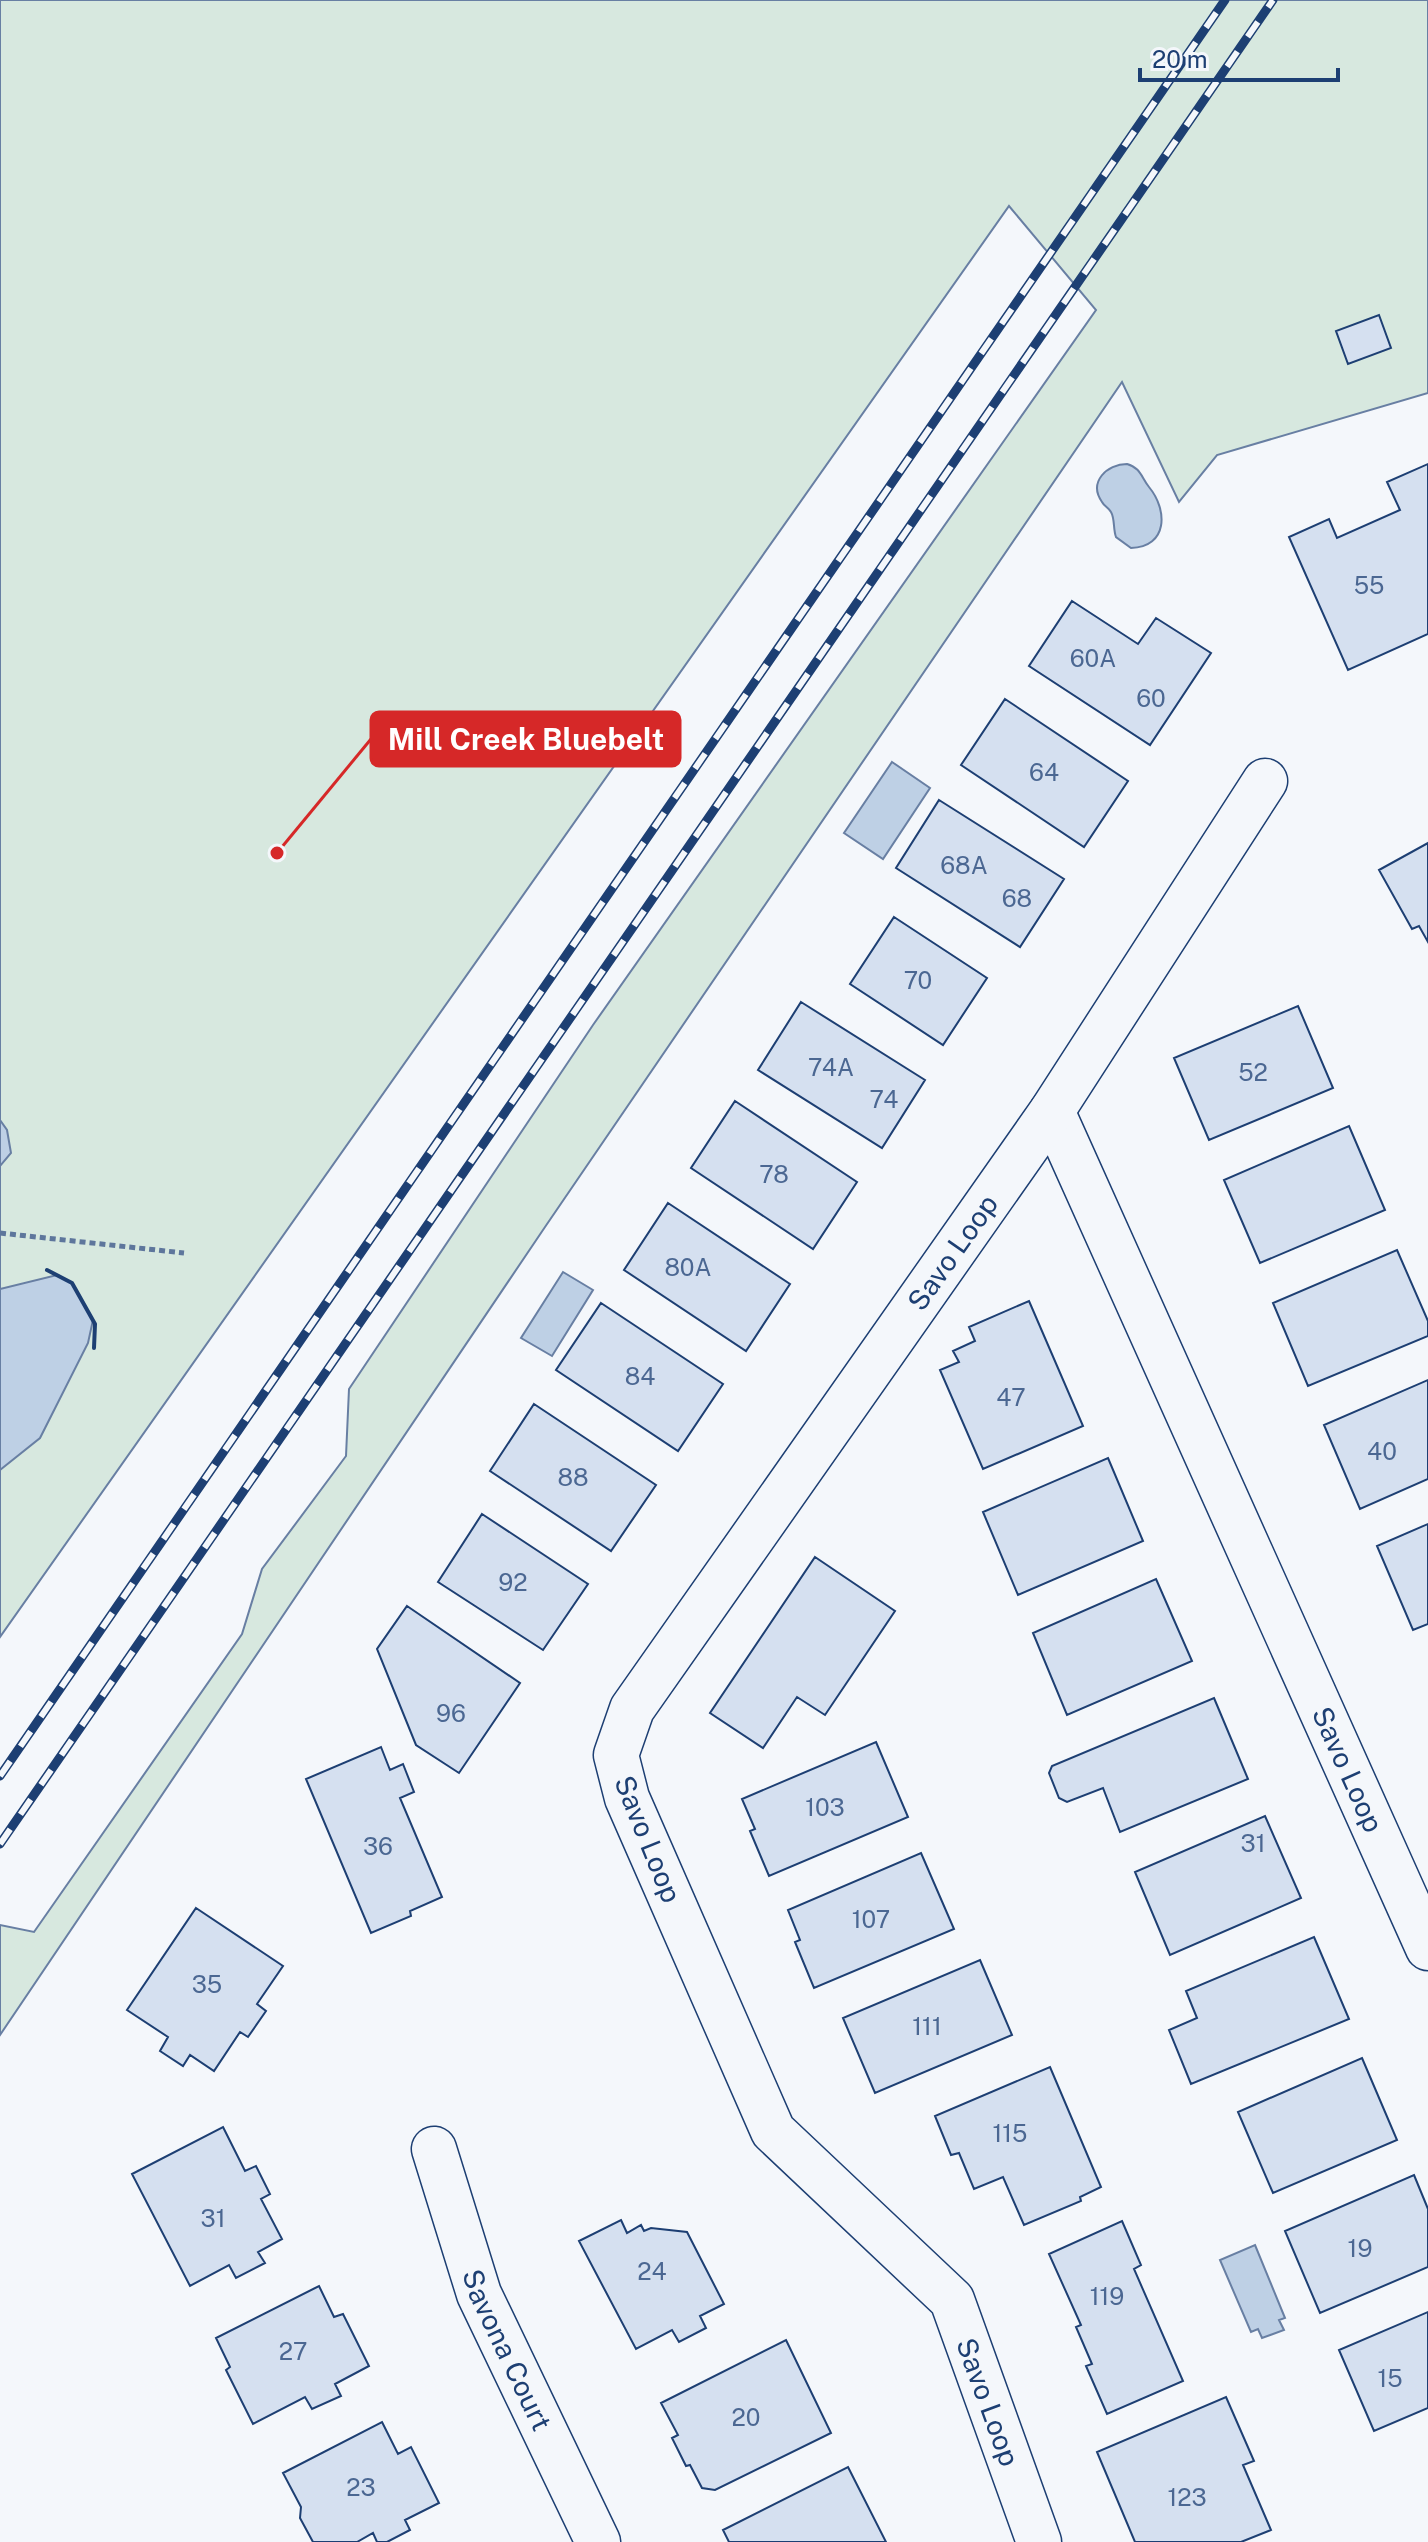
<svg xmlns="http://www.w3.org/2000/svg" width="1428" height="2542" viewBox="0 0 1428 2542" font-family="'Public Sans',sans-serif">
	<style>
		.green { fill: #d7e8df; stroke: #687fa3; stroke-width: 2 }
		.water { fill: #bed0e5; stroke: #687fa3; stroke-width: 2 }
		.building { fill: #d5e0f0; stroke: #1d3f73; stroke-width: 2 }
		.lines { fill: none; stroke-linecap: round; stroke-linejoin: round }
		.minor-casing { stroke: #1d3f73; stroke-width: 47 }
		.path { stroke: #5e769c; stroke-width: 5; stroke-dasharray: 6 4; stroke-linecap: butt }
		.minor { stroke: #f4f7fb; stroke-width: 44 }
		.rail-casing { stroke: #1d3f73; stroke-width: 9 }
		.rail { stroke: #f4f7fb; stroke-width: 6; stroke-dasharray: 18; stroke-linecap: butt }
		.wall { stroke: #1d3f73; stroke-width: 4 }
		.labels { text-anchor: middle; stroke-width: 6; stroke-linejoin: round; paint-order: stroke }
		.number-label { font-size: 24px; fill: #4b6792 }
		.street-label { font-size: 28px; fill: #1d3f73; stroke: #f4f7fb }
		.leader { fill: none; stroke: #d62828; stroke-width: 3 }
		.callout-dot { fill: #d62828; stroke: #f4f7fb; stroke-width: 3 }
		.callout { fill: #d62828; stroke: #d62828; stroke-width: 3 }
		.callout-label { font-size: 30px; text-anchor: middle; font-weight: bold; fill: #fff }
	</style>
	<rect width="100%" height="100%" fill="#f4f7fb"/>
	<path class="green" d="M0,0H1428V393L1217,455L1179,502L1122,382L545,1227L0,2035V1925L34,1932L242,1634L262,1569L346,1456L349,1389L593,1025L1096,310L1009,206L0,1637Z"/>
	<path class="water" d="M1127,464C1141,468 1141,477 1149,487C1168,510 1168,547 1131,548L1116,537C1113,529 1115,519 1111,512C1109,508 1104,506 1102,502C1088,482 1107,464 1127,464Z
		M892,762L930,788L883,859L844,833Z
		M0,1120L7,1130L11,1153L0,1166Z
		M563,1272L593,1290L552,1356L521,1338Z
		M57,1275L72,1283L93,1320L88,1343L40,1438L0,1470V1289Z
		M1255,2245L1285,2318L1279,2320L1284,2330L1262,2338L1258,2329L1251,2332L1220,2260Z"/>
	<path class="building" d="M1379,315L1391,348L1348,364L1336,331Z
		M1428,464V634L1348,670L1289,537L1329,519L1337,538L1400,510L1387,482Z
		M1072,601L1138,644L1156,618L1211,653L1150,745L1029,666Z
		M1005,699L1128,781L1084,847L961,765Z
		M939,800L1064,879L1020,947L896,868Z
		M1428,843V942L1419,926L1412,929L1379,870Z
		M894,917L987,978L943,1045L850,984Z
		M801,1002L925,1080L882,1148L758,1070Z
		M1298,1006L1333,1088L1209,1140L1174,1058Z
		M735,1101L857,1182L813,1249L691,1168Z
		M1349,1126L1385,1210L1260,1263L1224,1180Z
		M668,1203L790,1284L746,1351L624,1270Z
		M1397,1250L1428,1321V1336L1308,1386L1273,1303Z
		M1029,1301L1083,1426L983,1469L940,1370L959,1362L953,1351L975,1341L969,1327Z
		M601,1303L723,1384L678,1451L556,1370Z
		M1428,1380V1479L1360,1509L1324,1425Z
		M534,1404L656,1485L611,1551L490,1471Z
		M1108,1458L1143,1541L1018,1595L983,1512Z
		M482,1514L588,1584L543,1650L438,1582Z
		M1428,1524V1624L1413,1630L1377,1546Z
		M815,1557L895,1611L825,1715L797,1697L763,1748L710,1713Z
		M1156,1579L1192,1661L1067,1715L1033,1633Z
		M407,1606L520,1683L459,1773L416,1745L377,1649Z
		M1214,1698L1248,1779L1120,1832L1103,1788L1067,1802L1059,1798L1049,1773L1052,1766Z
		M876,1742L908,1817L769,1876L750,1831L755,1829L742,1799Z
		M381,1747L390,1770L403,1764L414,1792L400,1798L442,1897L410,1911L411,1916L371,1933L306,1779Z
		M1265,1816L1301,1898L1170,1955L1135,1872Z
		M921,1853L954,1929L814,1988L795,1942L800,1940L788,1910Z
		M196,1908L283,1966L257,2004L266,2011L248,2037L240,2032L214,2071L190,2055L183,2066L160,2051L168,2037L127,2010Z
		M1314,1937L1349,2019L1191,2084L1169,2030L1197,2018L1186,1991Z
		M980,1960L1012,2035L875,2093L843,2018Z
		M1362,2058L1397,2140L1273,2193L1238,2112Z
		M1050,2067L1101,2187L1080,2197L1081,2201L1024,2225L1003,2177L974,2189L959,2153L951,2155L935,2116Z
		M223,2127L245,2171L256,2166L270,2194L261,2199L282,2239L258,2252L265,2263L236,2278L229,2265L190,2286L132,2174Z
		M1414,2175L1428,2209V2267L1320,2313L1285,2231Z
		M621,2220L627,2233L641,2225L644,2231L651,2228L687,2232L724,2304L700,2316L706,2328L679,2342L672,2330L636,2349L579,2241Z
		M1122,2221L1141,2265L1134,2269L1183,2381L1107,2414L1086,2366L1092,2364L1076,2327L1081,2325L1049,2254Z
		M319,2286L334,2317L343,2314L369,2366L335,2384L341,2396L312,2409L305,2397L253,2424L226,2370L230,2367L216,2338Z
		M1428,2312V2408L1374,2431L1339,2350Z
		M786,2340L831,2433L715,2490L702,2488L690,2465L686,2466L672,2438L678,2435L661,2403Z
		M1226,2397L1254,2461L1243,2465L1271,2530L1241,2542H1135L1097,2452Z
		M382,2422L398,2454L411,2447L439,2503L405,2520L410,2530L387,2542H377L373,2533L357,2542H313L300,2518L301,2507L283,2473Z
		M848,2467L886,2542H729L723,2530Z"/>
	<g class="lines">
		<defs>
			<g id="minor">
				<path id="s1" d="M1052,1111L1428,1948"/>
				<path id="s2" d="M434,2149L479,2294L598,2542"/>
				<path id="s3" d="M1039,2542L952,2300L773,2131L627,1798L616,1755L632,1709L1052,1111L1265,781"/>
			</g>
		</defs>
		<use href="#minor" class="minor-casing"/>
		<path class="path" d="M0,1233L184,1253"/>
		<use href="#minor" class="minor"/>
		<defs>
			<path id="rail" d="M0,1776L1225,0
				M0,1844L1273,0"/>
		</defs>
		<use href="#rail" class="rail-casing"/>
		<use href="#rail" class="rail"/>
		<path class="wall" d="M47,1270L72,1283L95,1324L94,1348"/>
	</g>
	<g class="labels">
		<g class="number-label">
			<text x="1369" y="594">55</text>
			<text x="1093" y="667">60A</text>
			<text x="1151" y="707">60</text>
			<text x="1044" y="781">64</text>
			<text x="964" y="874">68A</text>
			<text x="1017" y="907">68</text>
			<text x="918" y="989">70</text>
			<text x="831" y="1076">74A</text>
			<text x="1253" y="1081">52</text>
			<text x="884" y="1108">74</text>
			<text x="774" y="1183">78</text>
			<text x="688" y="1276">80A</text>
			<text x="640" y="1385">84</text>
			<text x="1011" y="1406">47</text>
			<text x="1382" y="1460">40</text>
			<text x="573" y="1486">88</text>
			<text x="513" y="1591">92</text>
			<text x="451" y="1722">96</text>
			<text x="825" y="1816">103</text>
			<text x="1253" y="1852">31</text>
			<text x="378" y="1855">36</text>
			<text x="871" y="1928">107</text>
			<text x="207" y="1993">35</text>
			<text x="927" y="2035">111</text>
			<text x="1010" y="2142">115</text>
			<text x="213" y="2227">31</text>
			<text x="1360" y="2257">19</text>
			<text x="652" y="2280">24</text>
			<text x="1107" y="2305">119</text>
			<text x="293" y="2360">27</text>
			<text x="1390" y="2387">15</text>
			<text x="746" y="2426">20</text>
			<text x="361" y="2496">23</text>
			<text x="1187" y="2506">123</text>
		</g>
		<g class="street-label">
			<text dy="10" stroke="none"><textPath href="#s3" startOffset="1518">Savo Loop</textPath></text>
			<text dy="10" stroke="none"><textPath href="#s1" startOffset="722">Savo Loop</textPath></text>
			<text transform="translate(648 1839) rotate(68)" y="10">Savo Loop</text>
			<text dy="10" stroke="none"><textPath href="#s2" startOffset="214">Savona Court</textPath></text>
			<text transform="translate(988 2402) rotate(70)" y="10">Savo Loop</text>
		</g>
	</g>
	<path class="leader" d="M277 853L371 739"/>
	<circle class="callout-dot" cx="277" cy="853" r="8"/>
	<rect class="callout" x="371" y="712" width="309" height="54" rx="8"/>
	<g class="callout-label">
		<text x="526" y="750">Mill Creek Bluebelt</text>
	</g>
	<path d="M1140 68v12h198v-12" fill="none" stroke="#1d3f73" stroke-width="4"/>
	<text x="1152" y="68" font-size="24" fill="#1d3f73" stroke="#f4f7fb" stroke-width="6" paint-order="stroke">20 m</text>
</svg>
